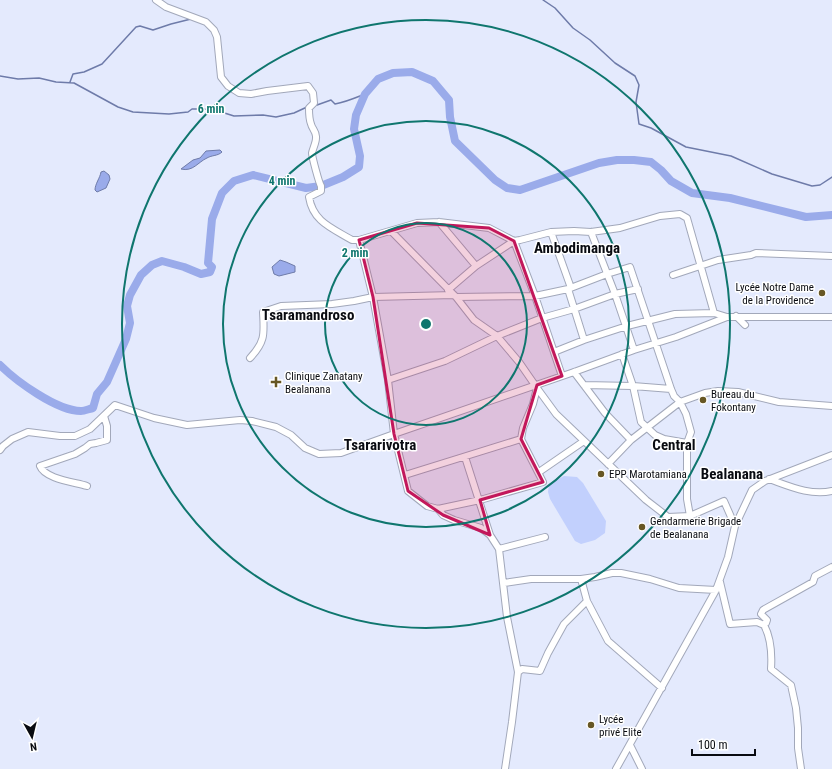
<svg xmlns="http://www.w3.org/2000/svg" width="832" height="769" viewBox="0 0 832 769" font-family="'Roboto Condensed',sans-serif">
	<style>
		.park { fill: #c2d0fd }
		.water { fill: #9aabea; stroke: #6e7ba9 }
		.lines { fill: none; stroke-linecap: round; stroke-linejoin: round }
		.stream { stroke: #6e7ba9; stroke-width: 1.5 }
		.river { stroke: #9aabea; stroke-width: 8 }
		.minor-casing { stroke: #a2a8ba; stroke-width: 8 }
		.minor { stroke: #fff; stroke-width: 6 }
		.marked { fill: #c2185b; fill-opacity: 0.2; stroke: #c2185b; stroke-width: 3; stroke-linejoin: round }
		.ring { fill: none; stroke: #0f766e; stroke-width: 2 }
		.poi-dot { fill: #675724; stroke: #fff; stroke-width: 1.5 }
		.labels { text-anchor: middle; stroke-width: 3; stroke-linejoin: round; paint-order: stroke }
		.poi-label { font-size: 11px; fill: #090b11; stroke: #fff; text-anchor: start }
		.district-label { font-size: 15px; font-weight: bold; fill: #090b11; stroke: #fff }
		.centre { fill: #0f766e; stroke: #fff; stroke-width: 2 }
		.ring-label { font-size: 12px; text-anchor: middle; font-weight: bold; fill: #0f766e; stroke: #fff; stroke-width: 3; stroke-linejoin: round; paint-order: stroke }
	</style>
	<rect width="100%" height="100%" fill="#e4eafd"/>
	<path class="park" d="M564,476L577,477L583,483L606,521L605,533L595,540L581,544L575,541L550,499L548,492L549,484Z"/>
	<path class="water" d="M220,150L222,152C218,156 212,155 207,158C198,162 193,172 181,169L193,160L200,158L206,151Z
		M104,171L109,175L110,179L106,188L97,192L95,190C95,184 100,178 101,172Z
		M280,260L286,262L295,266V272L279,276L274,274L272,267Z"/>
	<g class="lines">
		<path class="stream" d="M543,0L555,8L573,28L590,40L615,63L635,76L639,85L636,102L639,124L651,128L686,147L731,156L772,174L812,186L820,185L832,177
			M0,76L18,79L39,78L56,82L74,83L118,107L133,112L169,114L188,112L192,109H204L218,111L234,116L263,115L276,117L294,113L307,107
			M70,82L73,74L84,72L102,64L136,27L140,26L153,30L171,24L191,19
			M317,105L331,100L335,104C346,102 355,98 365,94"/>
		<path class="river" d="M0,365C16,381 57,411 81,411C84,411 89,409 93,408L97,394L107,382L126,339L130,323L127,306L130,295L141,275L152,265L162,261L184,267L201,274L210,272L212,267L208,263L212,219L222,193L234,181L253,175L306,188L321,186L343,177L359,167L360,156L354,129L356,115L365,94L378,79L393,73L412,72L433,81L449,100L450,117L455,141L495,180L507,188L520,190L599,163L617,160H634L651,162L661,170L671,181L692,193L730,198L806,217L832,215"/>
		<defs>
			<path id="minor" d="M156,0L166,7L206,22L214,30L217,37L221,77L228,86L239,93L251,94L267,91L308,86L313,93L314,103L309,108C309,113 309,119 311,124C312,129 317,132 316,138C316,143 313,148 312,153C312,157 319,183 321,186V191L309,197C313,222 332,228 352,240H359L417,223L439,222L489,228L514,241L520,240L551,232L574,231L591,232L620,228L660,216L680,214L687,218L714,313
				M439,222L476,266
				M391,231L456,297L474,320L497,336L519,362L537,388L556,414L646,500L668,517L690,516L724,501L735,526
				M551,232L571,288
				M591,232L615,294L634,350
				M359,240L373,297L388,380L394,434L408,491L427,506L438,509L480,500L543,482L521,439L523,428L533,404L537,388
				M514,241L535,296L562,376
				M673,275L718,260L751,255L756,253L832,256
				M568,289L584,340
				M448,290L476,266L514,241
				M456,297L535,296L568,289L607,274L630,267L671,389L674,396L680,402L686,414L691,432L687,443V499L690,516
				M736,316L745,325
				M554,352L584,340L627,326L675,314L714,313L727,317
				M622,354L633,386L641,422L655,435L664,439L687,443
				M250,358C266,341 264,333 263,312L281,306L332,304L354,301L373,297L454,295
				M574,372L605,413L631,440
				M388,380L445,361L497,336L542,318L574,309L615,294L638,289
				M584,385L633,386L671,389
				M0,450L3,446L12,439L28,432L60,436H75L90,429L115,405L154,418L187,425L240,420L252,421L276,427L291,435L305,448L319,454L341,453L394,434L574,372L634,350L676,337L727,317H832
				M465,457L490,535
				M608,464L631,440L680,402L705,393L718,391L738,392L779,402L832,406
				M539,472L584,441
				M405,475L521,439
				M769,479C789,486 810,496 832,491
				M87,486C74,482 45,479 40,466L75,454L85,448L90,444L96,443L107,440V426L104,416
				M438,509L443,515L454,520L481,528L490,535L499,549L507,617L518,672L512,722L505,769
				M499,549L545,537
				M581,579L587,601L608,641L662,688
				M720,582L730,624L757,622L764,625C771,638 772,654 771,669L791,685L796,708L798,728V748L801,769
				M504,583L531,579H581L595,577L612,573H621L650,579L679,588L716,590
				M764,625L766,623L767,620L761,614L763,610L813,582L815,576L832,567
				M518,672L522,669L540,671L548,653L564,624L587,601
				M630,745L642,769
				M616,769L716,590L728,557L735,526L752,490L765,481L832,455"/>
		</defs>
		<use href="#minor" class="minor-casing"/>
		<use href="#minor" class="minor"/>
	</g>
	<path class="marked" d="M417,223L489,228L514,241L562,376L537,385L521,439L543,482L480,500L490,535L443,515L408,491L394,434L373,297L359,240Z"/>
	<g class="ring">
		<circle cx="426" cy="324" r="101"/>
		<circle cx="426" cy="324" r="203"/>
		<circle cx="426" cy="324" r="304"/>
	</g>
	<g class="poi-dot">
		<circle cx="822" cy="293" r="4"/>
		<path d="M274 376h4v4h4v4h-4v4h-4v-4h-4v-4h4z"/>
		<circle cx="703" cy="400" r="4"/>
		<circle cx="601" cy="474" r="4"/>
		<circle cx="642" cy="527" r="4"/>
		<circle cx="591" cy="725" r="4"/>
	</g>
	<g class="labels">
		<g class="poi-label">
			<text x="814" y="291" text-anchor="end">Lycée Notre Dame<tspan x="814" dy="13">de la Providence</tspan></text>
			<text x="285" y="380">Clinique Zanatany<tspan x="285" dy="13">Bealanana</tspan></text>
			<text x="711" y="398">Bureau du<tspan x="711" dy="13">Fokontany</tspan></text>
			<text x="609" y="478">EPP Marotamiana</text>
			<text x="650" y="525">Gendarmerie Brigade<tspan x="650" dy="13">de Bealanana</tspan></text>
			<text x="599" y="723">Lycée<tspan x="599" dy="13">privé Elite</tspan></text>
		</g>
		<g class="district-label">
			<text x="577" y="253">Ambodimanga</text>
			<text x="308" y="320">Tsaramandroso</text>
			<text x="380" y="450">Tsararivotra</text>
			<text x="674" y="450">Central</text>
			<text x="732" y="479">Bealanana</text>
		</g>
	</g>
	<circle cx="426" cy="324" r="6" class="centre"/>
	<g class="ring-label">
		<text x="211" y="113">6 min</text>
		<text x="282" y="185">4 min</text>
		<text x="355" y="257">2 min</text>
	</g>
	<g transform="translate(32 737) rotate(172)" stroke="#ffffff" stroke-width="3" paint-order="stroke">
	<path d="M0-3L7 15L0 10L-7 15Z" fill="#090b11"/>
	<text y="-6" font-size="11" font-weight="bold" text-anchor="middle" fill="#090b11">N</text>
	</g>
	<path d="M692 749v6h63v-6" fill="none" stroke="#090b11" stroke-width="2"/>
	<text x="698" y="749" font-size="12" fill="#090b11" stroke="#ffffff" stroke-width="3" paint-order="stroke">100 m</text>
</svg>
